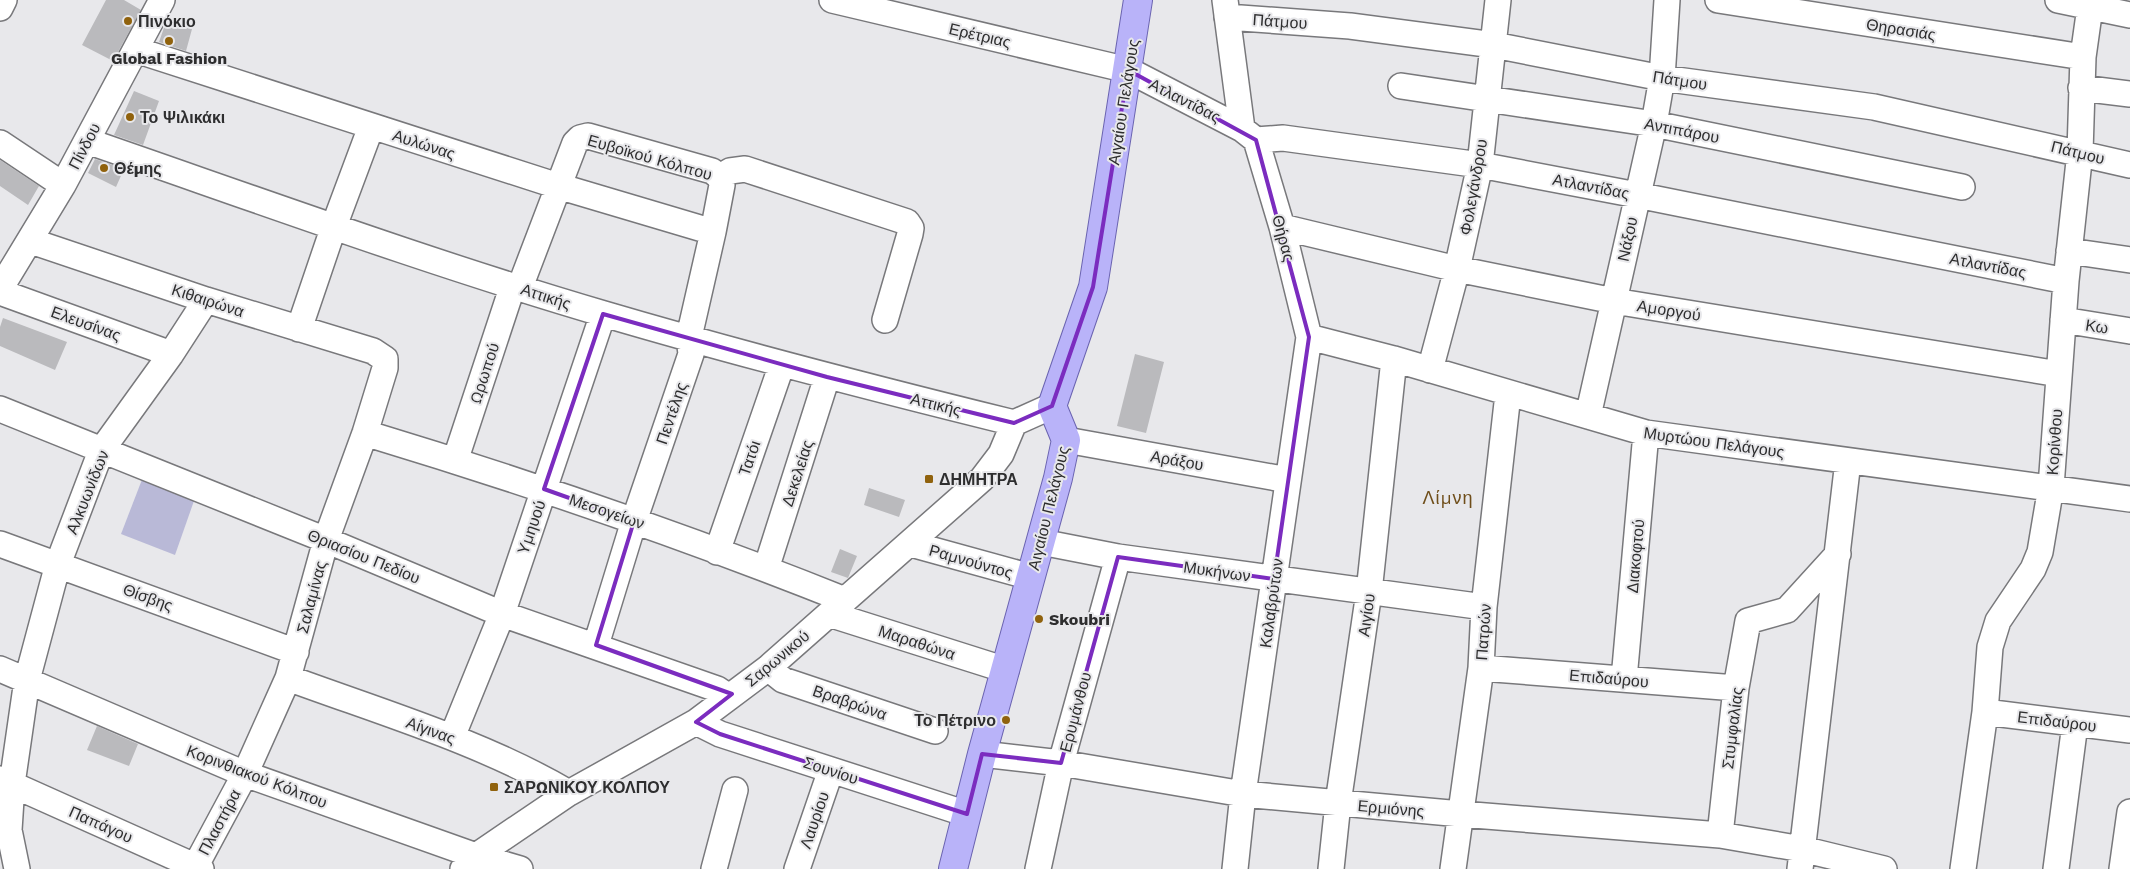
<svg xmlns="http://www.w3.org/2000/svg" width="2130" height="869" viewBox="0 0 2130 869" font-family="'Work Sans',sans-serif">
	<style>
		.green { fill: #b9b9d7 }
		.building { fill: #bababd }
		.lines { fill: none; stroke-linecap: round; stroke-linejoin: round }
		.minor-casing { stroke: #78787b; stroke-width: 28 }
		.major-casing { stroke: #6a63b0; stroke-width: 30 }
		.minor { stroke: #fff; stroke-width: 25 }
		.major { stroke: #b9b3f9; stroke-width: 28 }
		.marked { fill: none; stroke: #7b2cbf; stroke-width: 4; stroke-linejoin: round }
		.poi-dot { fill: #90620d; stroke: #e8e8eb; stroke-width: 2 }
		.labels { text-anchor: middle; stroke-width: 4; stroke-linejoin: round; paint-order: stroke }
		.poi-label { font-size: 16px; font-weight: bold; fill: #2e2e2f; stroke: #e8e8eb; text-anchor: start }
		.street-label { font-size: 16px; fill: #2e2e2f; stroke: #e8e8eb }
		.neighbourhood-label { font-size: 18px; letter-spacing: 1px; fill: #6f4e1a; stroke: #e8e8eb }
	</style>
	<rect width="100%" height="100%" fill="#e8e8eb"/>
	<path class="green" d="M143,477L195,498L175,555L121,534Z"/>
	<path class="building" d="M106,0H124L141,10L113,61L82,45Z
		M166,22L192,29L186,51L159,42Z
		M134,91L159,101L143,145L114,135Z
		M95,159L124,169L116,187L88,173Z
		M0,160L39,186L28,205L0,186Z
		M3,318L67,342L55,370L0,346V327Z
		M1135,354L1164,362L1146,433L1117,426Z
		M869,488L905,500L899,517L864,505Z
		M840,549L857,556L848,578L831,572Z
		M97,726L138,744L129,766L87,750Z"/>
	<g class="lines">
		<defs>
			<path id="minor" d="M832,0L1128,70L1242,129L1256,140L1283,138L1480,165L1637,195L2066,281
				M1225,0L1242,129
				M1718,0L2083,57
				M2058,0L2130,15
				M0,8L4,0
				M1227,17L1350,26L1494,45L1662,78L1874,107L2130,165
				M136,50L558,186L713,232
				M1401,86L1654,124L1962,187
				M2081,88L2130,94
				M87,141C258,200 430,263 604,314C740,354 876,389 1014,423
				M0,143L63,185
				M720,177L730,171L745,169L907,222L911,228L910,234L885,320
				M1282,227L1457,269L1614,301L2059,374
				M31,241L206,300L373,351L385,359V368L365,433L326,540L288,678L245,774L194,869
				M2069,251L2130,260
				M520,287L575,143L580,138L588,136L712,171L720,177
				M0,289L63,185L162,0
				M0,292L171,354
				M2063,320L2130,331
				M299,329L334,226L371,127
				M1309,337L1394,359L1646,433L2130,499
				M1430,370L1457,269L1480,165L1498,0
				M0,409L326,540L502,614L717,689L729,697
				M1588,416L1654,124L1662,78L1667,0
				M365,433C527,482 687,537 845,600
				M1066,440L1288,480
				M455,461L513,285
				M1041,542L1118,557L1484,607
				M0,544L296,652
				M911,544L1031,577
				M717,552L782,364
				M766,569L827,377
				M829,614L1006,670
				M596,645L634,521L691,354L689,337L713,232L722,185L720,177
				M768,668L783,680L935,731
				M1481,668L1736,688
				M0,669L245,774L476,856L520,869
				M288,678C383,713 482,742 569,793
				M1624,679L1646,433
				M1985,712L2130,730
				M696,722L720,734L967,814
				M452,737L502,614L603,314
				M982,754L1061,763L1243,794L1461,814L1720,835L1802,849L1884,869
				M0,779L201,869
				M1720,835L1736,688L1748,621L1787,610L1838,554
				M17,869L9,830L12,784L27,680L58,564L101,451L171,354L206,300
				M463,869L476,856L569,793L696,722L768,668L982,479L1001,454L1014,423L1052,406
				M714,869L735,790
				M797,869L831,770
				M1038,869L1061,763L1118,557
				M1235,869L1243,794L1309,337L1282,227L1256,140
				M1331,869L1338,803L1369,592L1394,359
				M1453,869L1481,668L1484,607L1508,394
				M1800,869L1848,461
				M1963,869L1985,712L1990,647L1998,621L2033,569L2040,552L2051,487L2066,281L2080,152L2083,57L2091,0
				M2056,869L2075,724
				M2122,869L2130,812"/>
			<path id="major" d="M953,869L982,754L1058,478L1066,440L1052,406L1093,287L1138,0"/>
		</defs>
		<use href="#minor" class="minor-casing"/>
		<use href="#major" class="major-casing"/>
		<use href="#minor" class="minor"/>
		<use href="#major" class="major"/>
	</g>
	<path class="marked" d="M1128,70L1256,140L1309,337L1274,579L1118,557L1061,763L982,754L967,814L720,734L696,722L732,694L596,645L634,521L544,489L603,314L827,377L1014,423L1052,406L1093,287Z"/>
	<g class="poi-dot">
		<circle cx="128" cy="21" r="5"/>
		<circle cx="169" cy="41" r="5"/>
		<circle cx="130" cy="117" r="5"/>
		<circle cx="104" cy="168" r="5"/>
		<rect x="924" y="474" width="10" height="10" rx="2.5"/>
		<circle cx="1039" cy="619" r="5"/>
		<circle cx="1006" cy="720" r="5"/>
		<rect x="489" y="782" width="10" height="10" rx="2.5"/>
	</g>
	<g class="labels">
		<g class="poi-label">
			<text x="138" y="27">Πινόκιο</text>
			<text x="169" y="64" text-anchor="middle">Global Fashion</text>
			<text x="140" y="123">Το Ψιλικάκι</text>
			<text x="114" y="174">Θέμης</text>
			<text x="939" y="485">ΔΗΜΗΤΡΑ</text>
			<text x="1049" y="625">Skoubri</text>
			<text x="996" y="726" text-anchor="end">Το Πέτρινο</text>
			<text x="504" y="793">ΣΑΡΩΝΙΚΟΥ ΚΟΛΠΟΥ</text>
		</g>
		<g class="street-label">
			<text transform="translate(1280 21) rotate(4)" y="6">Πάτμου</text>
			<text transform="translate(1901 29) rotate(9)" y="6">Θηρασιάς</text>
			<text transform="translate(980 35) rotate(13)" y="6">Ερέτριας</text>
			<text transform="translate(1680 80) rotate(9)" y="6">Πάτμου</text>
			<text transform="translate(1185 100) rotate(27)" y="6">Ατλαντίδας</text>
			<text transform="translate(1123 102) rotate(-81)" y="6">Αιγαίου Πελάγους</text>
			<text transform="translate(1682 130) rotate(11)" y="6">Αντιπάρου</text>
			<text transform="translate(424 144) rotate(18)" y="6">Αυλώνας</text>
			<text transform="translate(84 146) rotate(-62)" y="6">Πίνδου</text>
			<text transform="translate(2078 152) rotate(14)" y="6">Πάτμου</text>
			<text transform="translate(650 157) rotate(16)" y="6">Ευβοϊκού Κόλπου</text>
			<text transform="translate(1591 186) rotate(11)" y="6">Ατλαντίδας</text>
			<text transform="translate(1473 187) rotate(-80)" y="6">Φολεγάνδρου</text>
			<text transform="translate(1284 238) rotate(75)" y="6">Θήρας</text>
			<text transform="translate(1627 239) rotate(-78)" y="6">Νάξου</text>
			<text transform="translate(1988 265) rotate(11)" y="6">Ατλαντίδας</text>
			<text transform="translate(546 296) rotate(18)" y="6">Αττικής</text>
			<text transform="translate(208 300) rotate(18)" y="6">Κιθαιρώνα</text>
			<text transform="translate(1669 310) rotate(9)" y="6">Αμοργού</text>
			<text transform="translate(86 323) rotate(20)" y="6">Ελευσίνας</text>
			<text transform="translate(2097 326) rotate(9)" y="6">Κω</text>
			<text transform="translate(484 373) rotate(-72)" y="6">Ωρωπού</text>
			<text transform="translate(936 404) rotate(14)" y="6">Αττικής</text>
			<text transform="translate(671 413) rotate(-71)" y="6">Πεντέλης</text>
			<text transform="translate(1714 442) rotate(8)" y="6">Μυρτώου Πελάγους</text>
			<text transform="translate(2054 442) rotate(-86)" y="6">Κορίνθου</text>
			<text transform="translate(749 458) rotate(-71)" y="6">Τατόι</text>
			<text transform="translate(1177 460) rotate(10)" y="6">Αράξου</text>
			<text transform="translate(797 473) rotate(-72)" y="6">Δεκελείας</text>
			<text transform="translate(87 492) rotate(-68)" y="6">Αλκυωνίδων</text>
			<text transform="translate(1048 508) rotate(-76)" y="6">Αιγαίου Πελάγους</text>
			<text transform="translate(607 511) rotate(19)" y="6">Μεσογείων</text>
			<text transform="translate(531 527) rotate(-71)" y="6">Υμηυού</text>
			<text transform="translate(364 556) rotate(22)" y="6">Θριασίου Πεδίου</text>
			<text transform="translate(1635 556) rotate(-85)" y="6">Διακοφτού</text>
			<text transform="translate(971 561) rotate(16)" y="6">Ραμνούντος</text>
			<text transform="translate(1217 571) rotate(8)" y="6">Μυκήνων</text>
			<text transform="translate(148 597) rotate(20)" y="6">Θίσβης</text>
			<text transform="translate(311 597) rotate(-75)" y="6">Σαλαμίνας</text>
			<text transform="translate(1271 603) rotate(-82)" y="6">Καλαβρύτων</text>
			<text transform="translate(1366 615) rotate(-82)" y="6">Αιγίου</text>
			<text transform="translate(1483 632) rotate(-86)" y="6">Πατρών</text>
			<text transform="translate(917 642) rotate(18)" y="6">Μαραθώνα</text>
			<text transform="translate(777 658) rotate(-40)" y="6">Σαρωνικού</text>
			<text transform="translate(1609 678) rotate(5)" y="6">Επιδαύρου</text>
			<text transform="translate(850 702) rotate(19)" y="6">Βραβρώνα</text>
			<text transform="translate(1075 712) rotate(-75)" y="6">Ερυμάνθου</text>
			<text transform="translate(2057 721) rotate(7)" y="6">Επιδαύρου</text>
			<text transform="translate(1732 728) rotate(-83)" y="6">Στυμφαλίας</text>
			<text transform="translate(431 730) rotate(20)" y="6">Αίγινας</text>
			<text transform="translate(831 770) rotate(18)" y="6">Σουνίου</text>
			<text transform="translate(257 776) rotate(21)" y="6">Κορινθιακού Κόλπου</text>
			<text transform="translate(1391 808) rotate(5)" y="6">Ερμιόνης</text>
			<text transform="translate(814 820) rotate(-71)" y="6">Λαυρίου</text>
			<text transform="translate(219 822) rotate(-62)" y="6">Πλαστήρα</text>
			<text transform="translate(101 824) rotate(24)" y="6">Παπάγου</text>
		</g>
		<g class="neighbourhood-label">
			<text x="1448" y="504">Λίμνη</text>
		</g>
	</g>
</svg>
